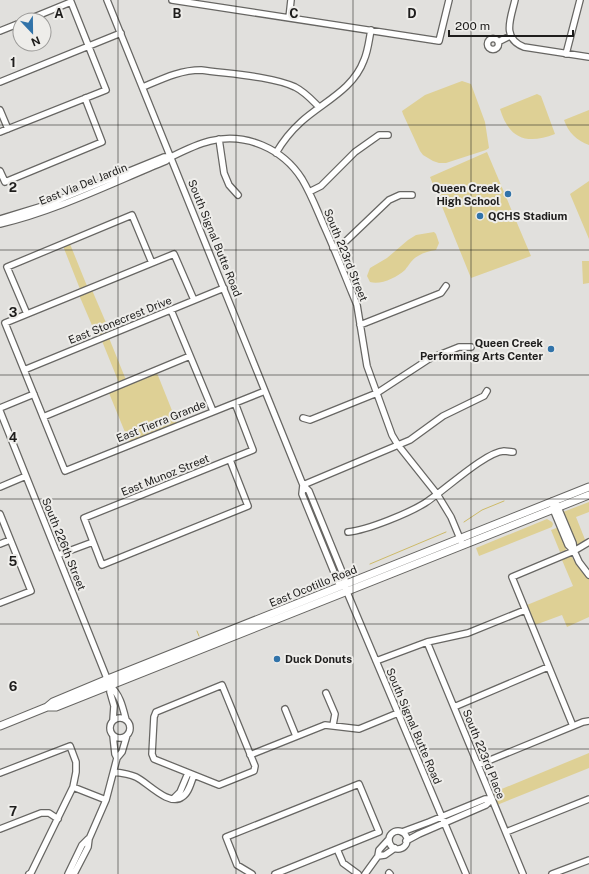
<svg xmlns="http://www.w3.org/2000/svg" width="589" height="874" viewBox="0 0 589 874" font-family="'Public Sans',sans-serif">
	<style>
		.green { fill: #ded095 }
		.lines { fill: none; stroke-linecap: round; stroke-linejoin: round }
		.stream { stroke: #cdba68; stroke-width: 1 }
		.minor-casing { stroke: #676663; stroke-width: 8 }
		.major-casing { stroke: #676663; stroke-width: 9 }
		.minor { stroke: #fff; stroke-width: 5.5 }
		.major { stroke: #fff; stroke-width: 7 }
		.grid { fill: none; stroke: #1e1d1c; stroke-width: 1; stroke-opacity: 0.55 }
		.poi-dot { fill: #3173a9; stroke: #eeedea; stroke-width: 1.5 }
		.labels { text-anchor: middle; stroke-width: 4; stroke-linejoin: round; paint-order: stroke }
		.street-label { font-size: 11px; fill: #1e1d1c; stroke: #eeedea }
		.poi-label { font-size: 11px; font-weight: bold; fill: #1e1d1c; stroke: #eeedea; text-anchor: end }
		.grid-label { font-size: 13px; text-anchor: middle; font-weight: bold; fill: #1e1d1c; stroke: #eeedea; stroke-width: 4; stroke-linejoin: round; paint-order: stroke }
	</style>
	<rect width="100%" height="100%" fill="#e1e0dd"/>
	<path class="green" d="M462,81L471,84L485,122L489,148L486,150L446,163H439L433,161L423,155L420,151L403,114L402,111L425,95Z
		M537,94L541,96L555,134C527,145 509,139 500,109Z
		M589,110V145C577,141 568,132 564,120Z
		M487,152L531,256L471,278L430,177Z
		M589,181V239L570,194Z
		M434,232L436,234L439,243L436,250C430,251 424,252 418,256C412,259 409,265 405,270C396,278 381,285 370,282L367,276L370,268L387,258L408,240L416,235Z
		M70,244L87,286L80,289L63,246Z
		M582,261H589V283L583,284Z
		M92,290L110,332L97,337L79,295Z
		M109,338L126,380L119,383L102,341Z
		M157,373L177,423L129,442L109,393Z
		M589,502V512L576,517L586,542L578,545L575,544L563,512Z
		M547,519L552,522L553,524L552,527L479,556L476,548Z
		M559,527L567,547L565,551L560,552L551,530Z
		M571,556L582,572L589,579V617L567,627L562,615L535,625L527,605L573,586L562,560Z
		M589,753V768L497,805L492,793Z"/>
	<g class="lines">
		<path class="stream" d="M464,522L482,510L504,501
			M370,564L446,532
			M320,579L322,589
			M197,631L199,636"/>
		<defs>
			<path id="minor" d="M107,0L303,485L302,494L338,582L344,585
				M172,0L439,41L449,0
				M515,0C511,18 501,38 524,47L589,57
				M289,18L291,0
				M0,31L20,23
				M487.5 44a5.5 5.5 0 1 1 11 0a5.5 5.5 0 1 1-11 0Z
				M498,42L510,36
				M566,54L580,0
				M0,82L121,33
				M143,87C162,79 180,70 201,70C228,74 271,76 295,87C305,92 312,100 319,107
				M0,110L8,129
				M0,132L106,90L71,2L27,20
				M219,139L224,173L229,185L238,195
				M276,153C283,141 291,131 301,122C323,102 353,90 364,60C368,51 369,40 371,30
				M0,171L5,182L102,142L85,98
				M309,192L321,186L355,152L379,135H388
				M0,219L46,205L164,157H171C183,151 197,144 210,141C246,132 283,149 302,179C311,194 317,210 324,226C334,248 343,271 352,293L357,305L367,366L392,435L398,445L437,494L451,517L461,541
				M0,224C56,211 112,183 166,161L170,157
				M333,248L346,241L389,200L400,195H412
				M194,300L174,254L5,323L65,471L265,391
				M171,310L213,411
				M27,314L7,267L132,215L152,263
				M360,325L441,293L446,286
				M24,370L224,288
				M0,408L34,394
				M0,411L110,686V692L114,706L113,720
				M43,417L190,356
				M303,418L310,420L377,393L429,359L459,347H471
				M230,460L248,506L102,565L84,518C140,495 197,473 253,450L235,403
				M303,485L309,491L345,579L344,585L466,874
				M303,485L410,440L443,416L484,396L487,391
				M0,487L26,476
				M553,501V509L568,545L574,551L579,562L589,575
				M557,505L573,543L574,551
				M0,514L31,591L0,603
				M348,532C368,530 409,513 425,503C444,491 485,452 504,451C507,451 510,452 513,452
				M0,544L10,540
				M58,555L93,542
				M427,642L523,874
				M376,661L427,642L468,633L525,610
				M222,685L255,766L254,771L219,785L154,759L152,754L154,717L156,712Z
				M110,686C120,694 123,708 126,720
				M326,693L335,714L333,725
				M454,707L548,667
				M285,709L296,736
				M110 728a10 10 0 1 1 20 0a10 10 0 1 1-20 0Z
				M573,726L512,577L574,551L589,542
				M113,736L115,754L117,758
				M250,755L325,725L359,729L398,713
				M478,765L583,722L589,721
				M114,772C122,773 129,774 136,777C147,782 169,807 182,797C189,793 191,782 194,775
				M0,773L70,746L76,762V772L73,787L31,873L29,874
				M73,787L106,800
				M174,798L180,792L188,773
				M0,829L41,813H49L58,819
				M389 840a9 9 0 1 1 18 0a9 9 0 1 1-18 0Z
				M402,832L429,822L485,799H492
				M506,832L589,799
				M406,841L419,834L486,805L492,799
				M337,849L343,863L358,874
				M378,856L385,855L395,848
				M389,873L390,874
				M68,874L82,845L88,839
				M74,874L88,847L89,839L106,800L117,758L122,752L127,735
				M252,874L237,865L226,837L359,784L379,832L275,874
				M365,874L378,856L379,850L389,839
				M552,874L589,860"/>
			<path id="major" d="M47,707H56L589,495
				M0,726L47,707L53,702L108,679L589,487"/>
		</defs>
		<use href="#minor" class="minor-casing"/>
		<use href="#major" class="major-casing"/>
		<use href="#minor" class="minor"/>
		<use href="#major" class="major"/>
	</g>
	<path class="grid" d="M118,0V874M236,0V874M353,0V874M471,0V874M0,125H589M0,250H589M0,375H589M0,499H589M0,624H589M0,749H589"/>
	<g class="poi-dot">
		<circle cx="508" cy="194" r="4"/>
		<circle cx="480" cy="216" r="4"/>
		<circle cx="551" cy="349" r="4"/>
		<circle cx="277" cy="659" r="4"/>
	</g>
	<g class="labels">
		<g class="street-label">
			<text transform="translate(83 184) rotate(-22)" y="4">East Via Del Jardin</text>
			<text transform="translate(215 238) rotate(68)" y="4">South Signal Butte Road</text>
			<text transform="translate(346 255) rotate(68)" y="4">South 223rd Street</text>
			<text transform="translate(120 320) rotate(-22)" y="4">East Stonecrest Drive</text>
			<text transform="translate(161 421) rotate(-22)" y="4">East Tierra Grande</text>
			<text transform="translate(165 475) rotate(-22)" y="4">East Munoz Street</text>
			<text transform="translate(64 544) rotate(68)" y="4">South 226th Street</text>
			<text transform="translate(313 586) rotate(-22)" y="4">East Ocotillo Road</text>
			<text transform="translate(414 726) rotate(67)" y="4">South Signal Butte Road</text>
			<text transform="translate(484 754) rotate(68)" y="4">South 223rd Place</text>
		</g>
		<g class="poi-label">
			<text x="500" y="192">Queen Creek<tspan x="500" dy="13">High School</tspan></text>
			<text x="488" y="220" text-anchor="start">QCHS Stadium</text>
			<text x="543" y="347">Queen Creek<tspan x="543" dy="13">Performing Arts Center</tspan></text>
			<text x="285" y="663" text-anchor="start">Duck Donuts</text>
		</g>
	</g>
	<g class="grid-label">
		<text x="59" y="18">A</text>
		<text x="177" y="18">B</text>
		<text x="294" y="18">C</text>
		<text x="412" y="18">D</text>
		<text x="13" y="67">1</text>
		<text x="13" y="192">2</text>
		<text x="13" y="317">3</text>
		<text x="13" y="442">4</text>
		<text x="13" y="566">5</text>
		<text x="13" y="691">6</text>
		<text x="13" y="816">7</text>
	</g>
	<g transform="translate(32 32) rotate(158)"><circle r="19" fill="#eeedea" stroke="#9b9a98"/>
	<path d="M0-3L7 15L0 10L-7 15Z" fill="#3173a9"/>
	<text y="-6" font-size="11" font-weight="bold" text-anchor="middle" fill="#1e1d1c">N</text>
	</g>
	<path d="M449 30v6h124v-6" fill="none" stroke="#1e1d1c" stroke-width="2"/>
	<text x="455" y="30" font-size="12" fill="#1e1d1c" stroke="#eeedea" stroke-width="3" paint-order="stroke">200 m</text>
</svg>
